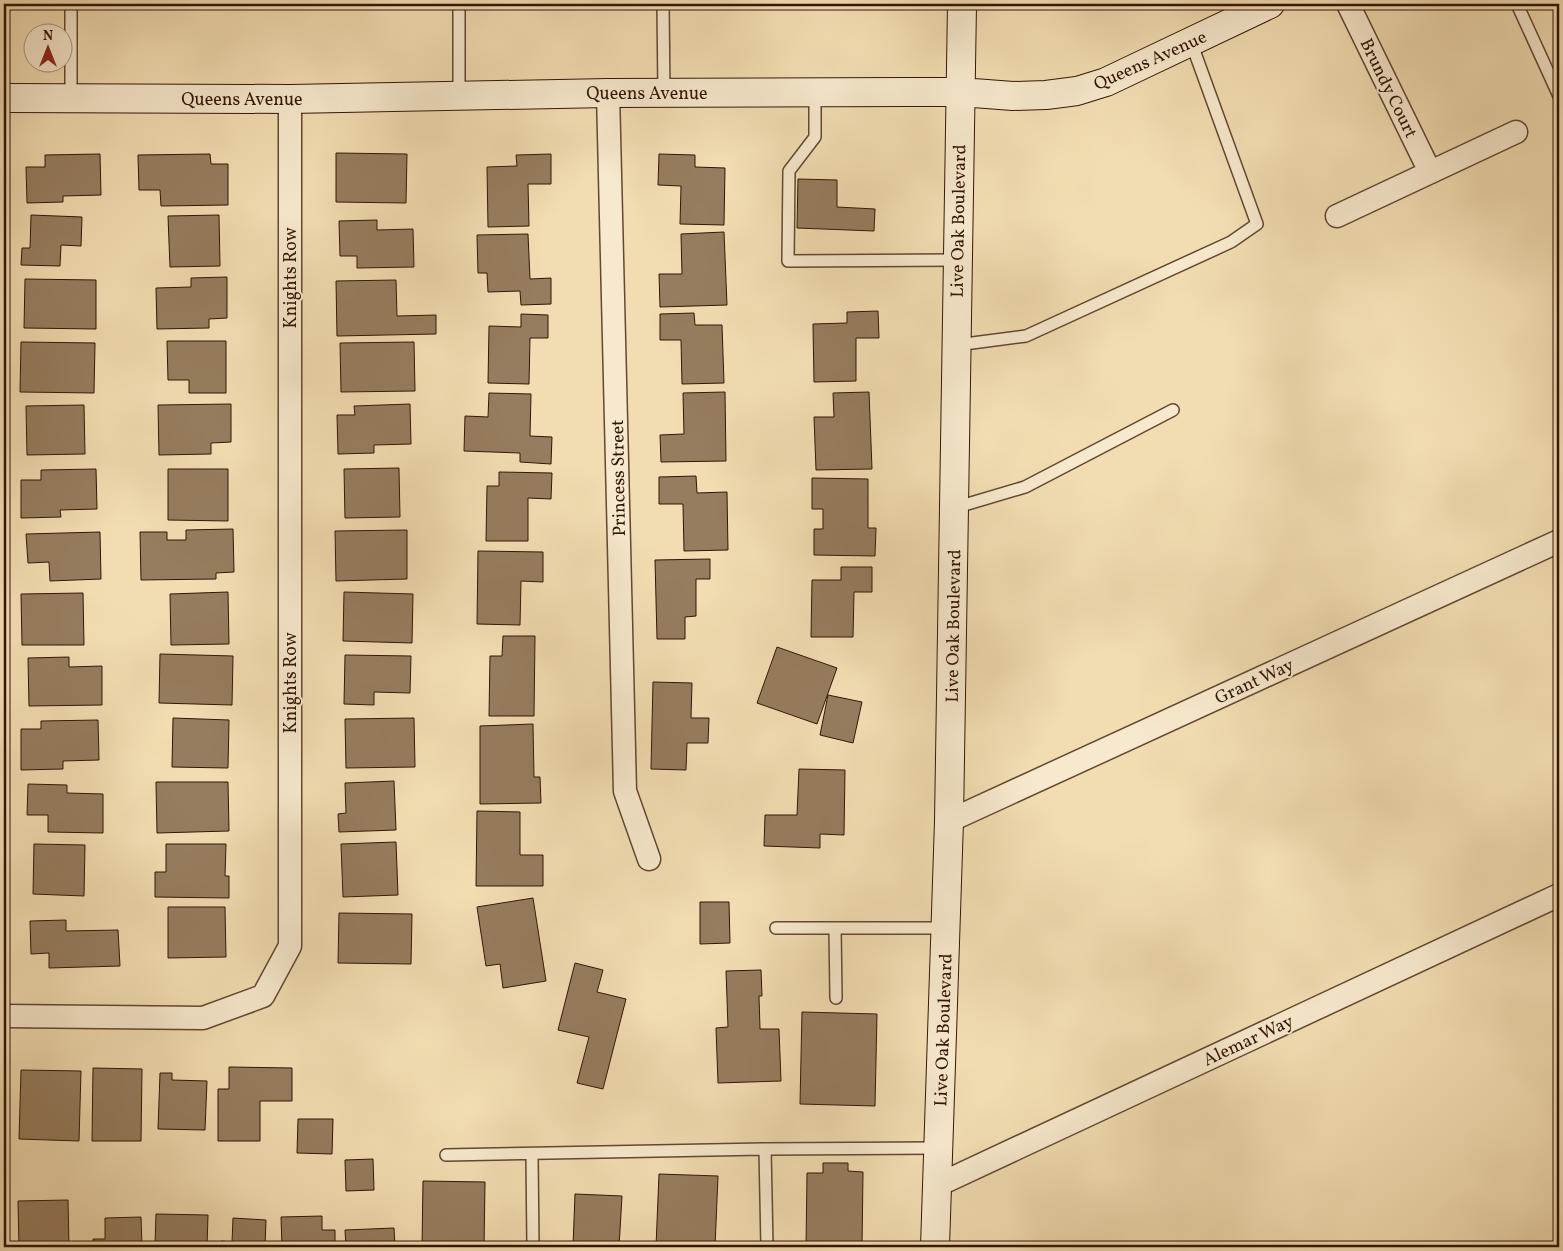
<svg xmlns="http://www.w3.org/2000/svg" width="1563" height="1251" viewBox="0 0 1563 1251" font-family="Vollkorn,serif">
	<style>
		.building { fill: #967d5f; stroke: #331506 }
		.lines { fill: none; stroke-linecap: round; stroke-linejoin: round }
		.lane-casing { stroke: #634731; stroke-width: 14 }
		.street-casing { stroke: #634731; stroke-width: 25 }
		.secondary-casing { stroke: #331506; stroke-width: 30 }
		.lane { stroke: #f7e9cd; stroke-width: 11 }
		.street { stroke: #f7e9cd; stroke-width: 22 }
		.secondary { stroke: #f7e9cd; stroke-width: 28 }
		.labels { text-anchor: middle; stroke-width: 4; stroke-linejoin: round; paint-order: stroke }
		.street-label { font-size: 18px; fill: #331506; stroke: #f7e9cd }
	</style>
	<rect width="100%" height="100%" fill="#f2ddb2"/>
	<filter id="stains"><feTurbulence type="fractalNoise" baseFrequency=".004" numOctaves="4"/><feColorMatrix values="0 0 0 0 .2 0 0 0 0 .09 0 0 0 0 .02 0 0 0 .5 -.17"/></filter>
	<radialGradient id="worn" r=".72"><stop offset=".6" stop-color="#630" stop-opacity="0"/><stop offset="1" stop-color="#630" stop-opacity=".3"/></radialGradient>
	<path class="building" d="M124,4H182V6Z
		M336,153L407,154L406,203L336,202Z
		M100,154L101,195L63,196V202L27,203L26,167H45V155Z
		M210,154L211,164H228V205L161,206L160,190H139L138,155Z
		M551,154V184H528L529,226L488,227L487,167L517,166L516,155Z
		M659,154L695,155V167L725,168L724,225L680,224L681,186L658,185Z
		M798,179L837,180V207L875,209L874,231L797,228Z
		M31,215L82,217L81,246L61,245L60,266L21,265L22,248H30Z
		M219,215L220,266L170,267L168,216Z
		M377,220V230L413,229L414,267L357,268V256H340L339,221Z
		M724,232L727,305L660,307L659,274H682L681,234Z
		M528,234L530,279L551,278V304L521,305L520,291L488,292L487,273H478L477,235Z
		M227,277V318L209,319V328L157,329L156,288L191,287V278Z
		M25,279L96,280V329L24,328Z
		M396,280L397,316L436,315V334L337,336L336,281Z
		M878,311L879,338H856V381L814,382L813,324L847,323V312Z
		M694,313L695,325H722L724,383L682,384L681,340H660V314Z
		M521,314L548,315V338H530L529,384L488,383L489,326L521,327Z
		M167,341H226V393H189V380H168Z
		M21,342L95,343L94,393L20,392Z
		M414,342L415,391L341,392L340,343Z
		M725,392L726,461L661,462L660,435L684,434L683,393Z
		M869,392L872,469L816,470L814,417H834L833,393Z
		M489,393L531,394L530,436L552,437L551,464L520,462V453L464,451L465,416L488,417Z
		M231,404V442L211,443V454L159,455L158,405Z
		M410,404L411,444L374,445V453L338,454L337,415H355L354,406Z
		M84,405L85,454L27,455L26,406Z
		M399,468L400,517L345,518L344,469Z
		M96,469L97,509L60,510L61,517L21,518V480H41V470Z
		M168,469H228V521L168,520Z
		M499,472L552,473L551,499L528,498V541H486L487,486H499Z
		M696,476L697,493L727,492L728,550L684,551L683,504H659V477Z
		M812,478L868,479V528H876L875,556L814,555V529H823V509H812Z
		M233,529L234,572L216,573V579L141,580L140,532H167V540H186V530Z
		M407,530V579L336,581L335,531Z
		M100,532L101,579L50,581L49,562L28,563L26,534Z
		M478,551L543,552V582L521,581L520,625L477,624Z
		M710,559V579H696V616L685,617V639H657L655,560Z
		M841,567H872V592H854L853,637H811L812,580H841Z
		M228,592L229,644L171,645L170,594Z
		M344,592L413,594L412,643L343,641Z
		M83,593L84,645H22L21,594Z
		M503,636H535L534,716H489L490,656H502Z
		M777,647L837,668L817,724L757,703Z
		M160,654L233,656L232,705L159,703Z
		M345,655L411,656L410,693L374,692V705L344,704Z
		M69,657V667L102,666V705L29,706L28,658Z
		M653,682L692,683L691,718H709L708,743H687L686,770L651,769Z
		M828,695L862,702L853,743L820,735Z
		M173,718L229,720L228,768L172,767Z
		M414,718L415,767L346,768L345,719Z
		M98,720L99,760L63,761V769L21,770V729H41V721Z
		M533,724L534,777H540L541,803L480,804V726Z
		M799,769L845,770L844,835L820,834V848L764,846L765,815H797Z
		M394,781L396,830L339,832L338,814L346,813L345,783Z
		M156,782H228L229,831L157,833Z
		M28,784L67,785V793L103,794V833L48,832V815H27Z
		M477,811L520,812V855H543V886H476Z
		M396,842L398,895L343,897L341,844Z
		M34,844L85,845L84,896L33,894Z
		M166,844H226L225,876H229V898L155,897V872H166Z
		M533,898L546,981L503,988L500,964L486,966L477,907Z
		M700,902H729L730,943L700,944Z
		M168,907H225L226,957L168,958Z
		M339,913L412,914L411,964L338,963Z
		M66,920V931L118,930L120,966L49,968V953L31,954L30,921Z
		M575,963L603,970L597,992L626,999L603,1089L577,1083L589,1037L558,1030Z
		M761,970L762,996H759L760,1029H779L781,1081L718,1083L716,1028L728,1027L726,971Z
		M802,1012L877,1014L875,1106L800,1104Z
		M229,1067L292,1068V1101H260V1141H218V1089H229Z
		M93,1068L142,1069L141,1141H92Z
		M21,1070L81,1071L79,1141L19,1139Z
		M160,1073H172V1080L207,1081L205,1130L158,1129Z
		M298,1119H333L332,1154L297,1153Z
		M373,1159L374,1190L346,1191L345,1160Z
		M823,1163H848V1171L863,1172L862,1247H806L807,1173H823Z
		M659,1174L718,1176L715,1247H656Z
		M423,1181L485,1182L484,1247H422Z
		M575,1194L622,1196L619,1247H573Z
		M68,1200L69,1247H19L18,1201Z
		M156,1214L208,1215L207,1247H155Z
		M322,1216V1230H335V1247H282L281,1217Z
		M141,1217L142,1247H93V1239H105V1218Z
		M233,1218L266,1220L265,1247H221V1241L232,1242Z
		M394,1228L395,1247H346L345,1230Z"/>
	<g class="lines">
		<defs>
			<path id="lane" d="M663,4L664,93
				M1517,4L1559,96
				M815,92V137L789,171L788,261L957,260
				M459,96V4
				M71,98V4
				M957,345L1026,336L1231,242L1257,224L1191,42
				M954,508L1025,487L1173,410
				M776,928H946
				M835,928L836,998
				M765,1149L767,1247
				M446,1155L765,1149L939,1148
				M532,1155L533,1247"/>
			<path id="street" d="M1348,4L1430,172
				M608,93L625,791L649,859
				M1337,216L1516,132
				M949,821L1559,541
				M4,1016L203,1018L263,996L290,946V99
				M938,1185L1559,895"/>
			<path id="secondary" d="M4,98L290,99L608,93L908,92H960L1013,96L1046,95L1077,91L1106,82L1270,4
				M935,1247L949,821L962,4"/>
		</defs>
		<use href="#lane" class="lane-casing"/>
		<use href="#street" class="street-casing"/>
		<use href="#secondary" class="secondary-casing"/>
		<use href="#lane" class="lane"/>
		<use href="#street" class="street"/>
		<use href="#secondary" class="secondary"/>
	</g>
	<g class="labels">
		<g class="street-label">
			<text transform="translate(1150 60) rotate(-24)" y="6">Queens Avenue</text>
			<text transform="translate(1389 88) rotate(64)" y="6">Brundy Court</text>
			<text x="647" y="99">Queens Avenue</text>
			<text x="242" y="105">Queens Avenue</text>
			<text transform="translate(958 221) rotate(-89)" y="6">Live Oak Boulevard</text>
			<text transform="translate(290 278) rotate(-90)" y="6">Knights Row</text>
			<text transform="translate(618 478) rotate(-91)" y="6">Princess Street</text>
			<text transform="translate(953 626) rotate(-89)" y="6">Live Oak Boulevard</text>
			<text transform="translate(1254 681) rotate(-25)" y="6">Grant Way</text>
			<text transform="translate(290 683) rotate(-90)" y="6">Knights Row</text>
			<text transform="translate(943 1030) rotate(-88)" y="6">Live Oak Boulevard</text>
			<text transform="translate(1248 1040) rotate(-25)" y="6">Alemar Way</text>
		</g>
	</g>
	<rect width="1563" height="1251" fill="none" stroke="#f2ddb2" stroke-width="20"/>
	<rect x="5" y="5" width="1553" height="1241" fill="none" stroke="#331506" stroke-width="2.5"/>
	<rect x="10" y="10" width="1543" height="1231" fill="none" stroke="#331506"/>
	<g transform="translate(48 48)"><circle r="24" fill="#f7e9cd" stroke="#a9947d"/>
	<path d="M0-4L9 19L0 12L-9 19Z" fill="#8f2418"/>
	<text y="-8" font-size="14" font-weight="bold" text-anchor="middle" fill="#331506">N</text>
	</g>
	<rect width="100%" height="100%" filter="url(#stains)"/>
	<rect width="100%" height="100%" fill="url(#worn)"/>
</svg>
